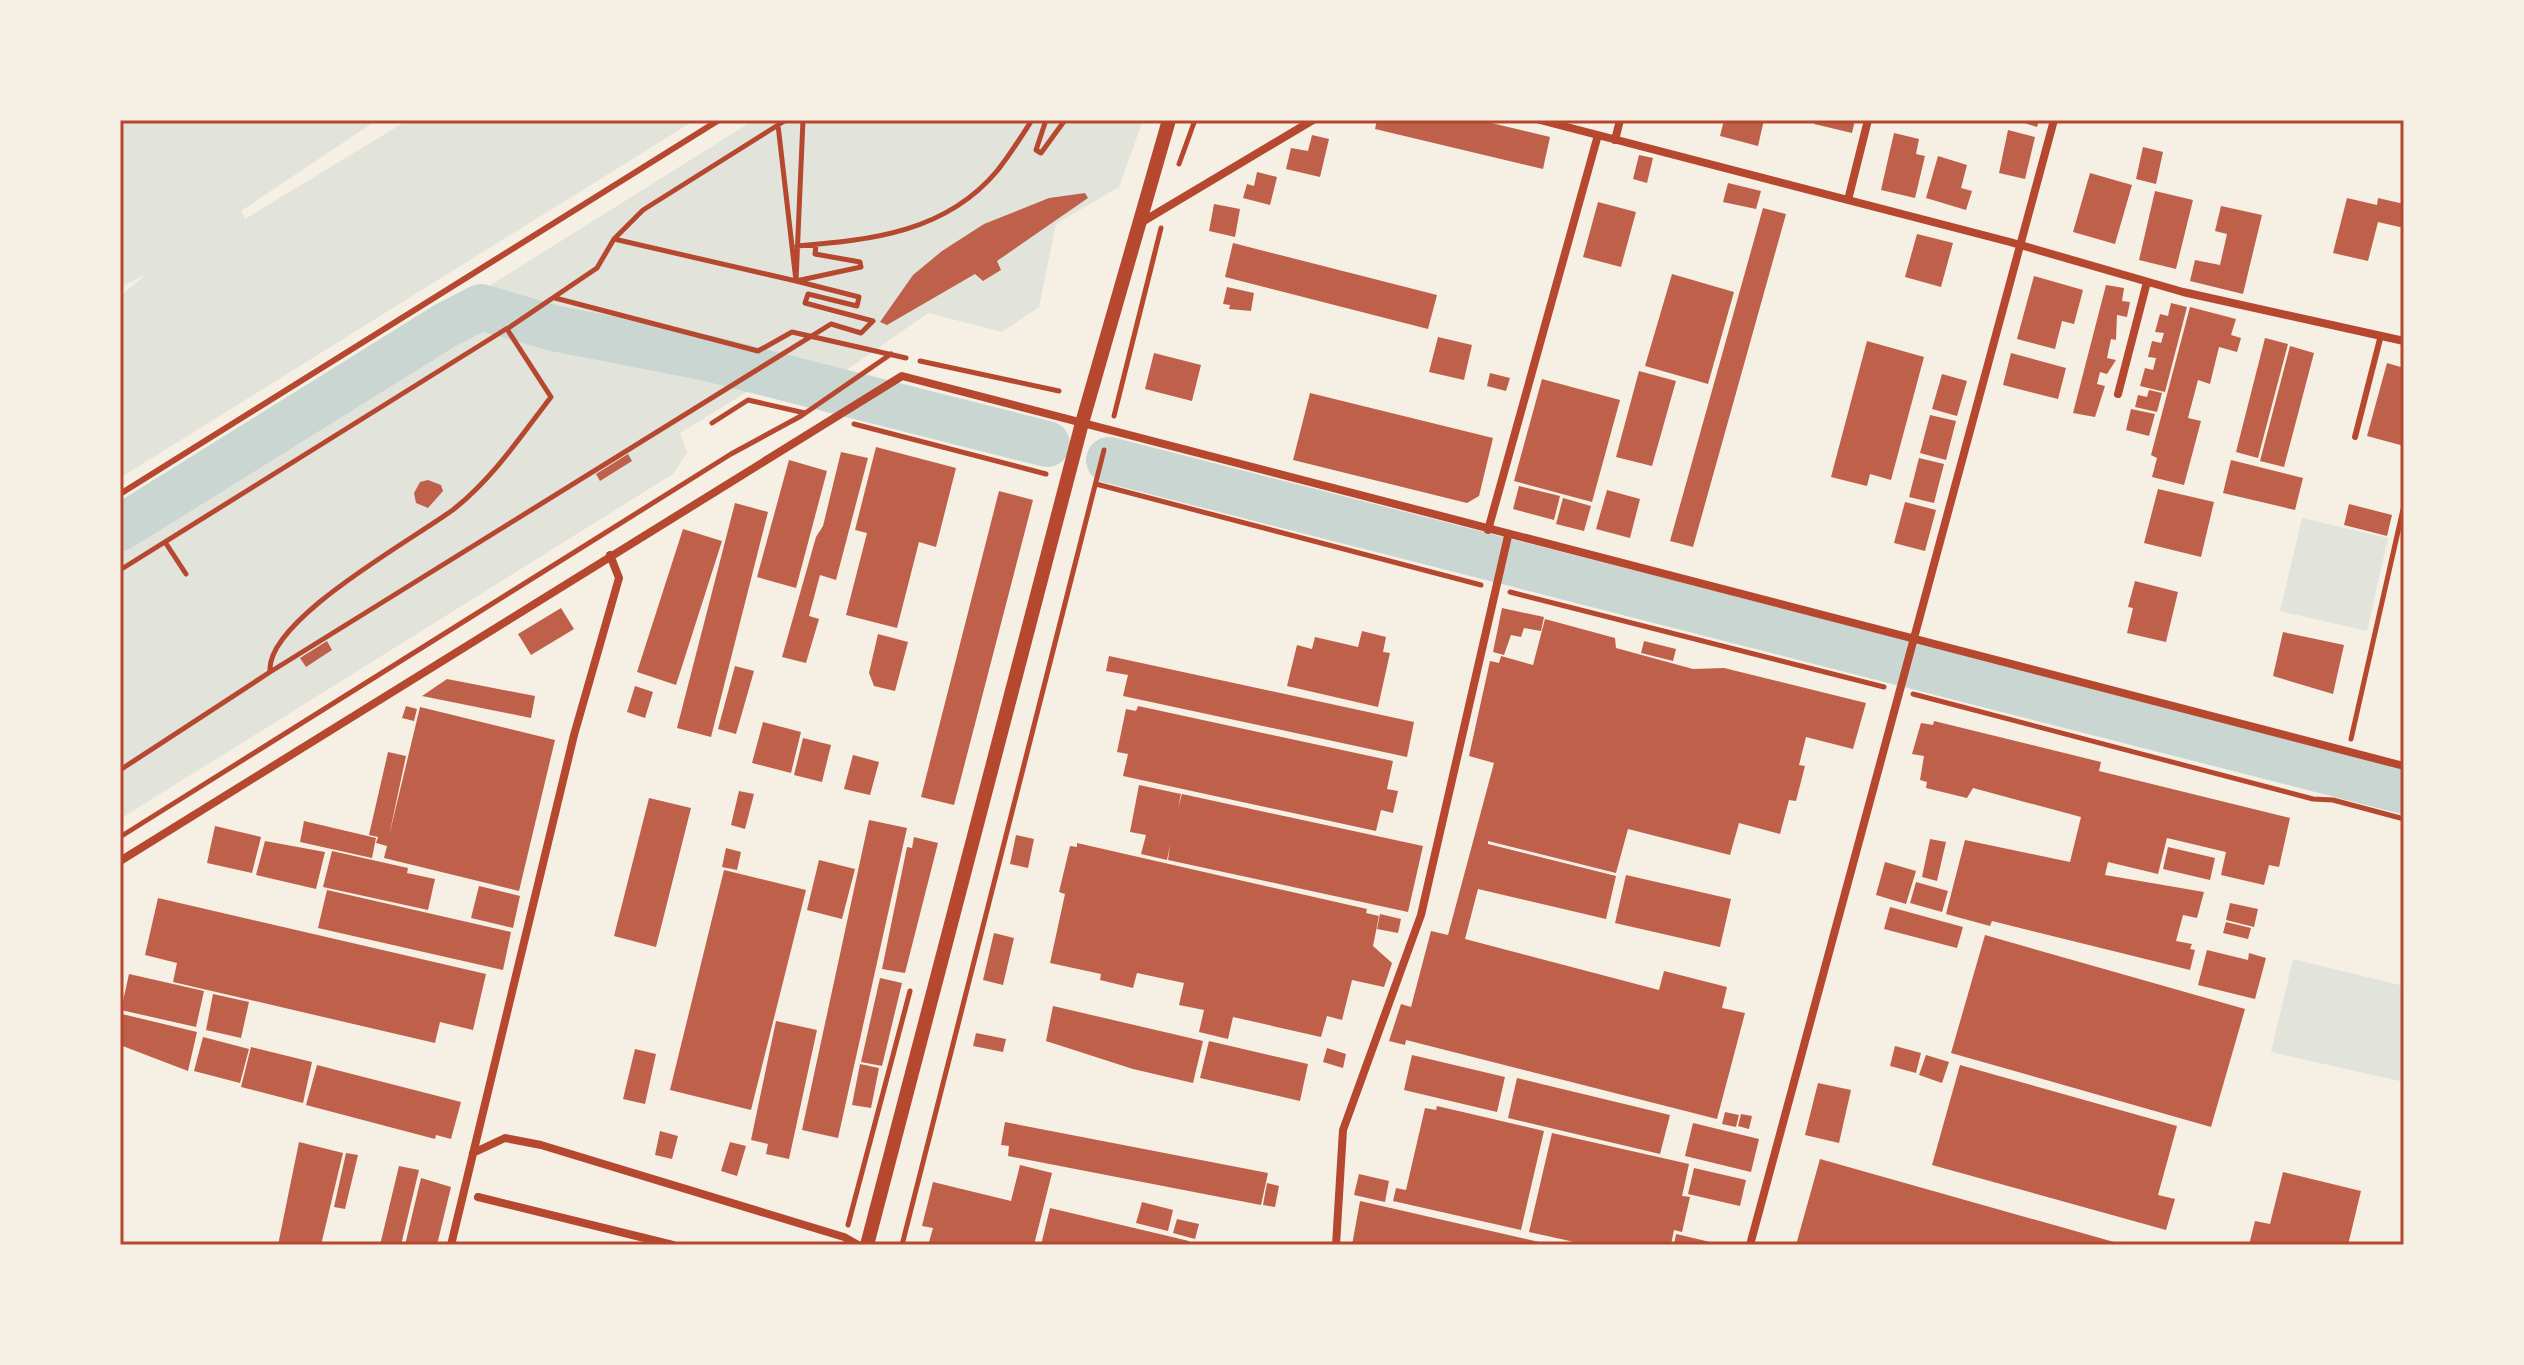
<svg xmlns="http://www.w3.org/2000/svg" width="2524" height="1365" viewBox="0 0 2524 1365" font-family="'Roboto Condensed',sans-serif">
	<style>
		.green { fill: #e2e4dc }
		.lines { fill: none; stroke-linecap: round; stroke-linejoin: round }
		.river { stroke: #c9d6d2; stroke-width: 46 }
		.building { fill: #bf614a }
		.path { stroke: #b5482f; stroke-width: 5 }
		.service { stroke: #b5482f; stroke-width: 6 }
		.minor { stroke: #b5482f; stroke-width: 8 }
		.tertiary { stroke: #b5482f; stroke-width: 14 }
		.neatline { fill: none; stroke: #b5482f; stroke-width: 3 }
	</style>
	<rect width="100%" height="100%" fill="#f6efe4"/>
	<path class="green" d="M120,120H377L241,211L245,219L408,120H695L120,478V296L147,274L120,287Z
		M754,120H1143L1119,187L1056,224L1039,307L1002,332L928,313L838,376L796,399L750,390L680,433L687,453L673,474L120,819V525L475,295Z
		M2302,518L2388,538L2367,631L2280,611Z
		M2293,959L2404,986V1082L2271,1052Z"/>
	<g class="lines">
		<path class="river" d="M1109,460L2404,791
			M120,528L446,325L481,307L553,328L707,358L1047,444"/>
	</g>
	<path class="building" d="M1377,120H1479L1550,137L1543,169L1375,129Z
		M1724,120H1764L1758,146L1720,136Z
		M1815,120H1855L1852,133L1814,124Z
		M2014,120H2039L2037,127Z
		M2008,130L2035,137L2025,179L1999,173Z
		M1894,133L1919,139L1916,154L1925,156L1915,198L1881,190Z
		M1312,135L1329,139L1320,177L1286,169L1291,148L1308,151Z
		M2143,147L2163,152L2156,184L2136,179Z
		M1639,155L1653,158L1647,183L1633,179Z
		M1938,156L1967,165L1961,188L1972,191L1966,210L1926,198Z
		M1257,172L1277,177L1270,205L1243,198L1247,184L1254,186Z
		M2090,173L2132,185L2115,244L2073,232Z
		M1728,183L1761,191L1756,209L1723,202Z
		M2155,191L2193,200L2176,269L2139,260Z
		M1085,193L1088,198L997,261L1001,270L983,281L975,274L887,325L880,322L913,275L942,251L984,224L1049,198Z
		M2347,198L2377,205L2378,198L2404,204V228L2378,222L2368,261L2333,253Z
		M1598,202L1636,212L1621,267L1583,257Z
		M1214,204L1240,209L1235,237L1209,231Z
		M2221,206L2262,215L2243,294L2190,281L2195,260L2220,265L2227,234L2215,231Z
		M1763,208L1786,214L1693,547L1670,541Z
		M1917,234L1953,243L1941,287L1905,277Z
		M1233,243L1437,295L1428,329L1225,277Z
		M1672,274L1734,292L1708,384L1645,366Z
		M2034,276L2083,290L2074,324L2062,321L2055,349L2017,339Z
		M2106,285L2124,288L2122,301L2130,302L2127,317L2117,315L2116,340L2111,339L2107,358L2116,360L2107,374L2100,372L2097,384L2105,386L2095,417L2073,413Z
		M1227,287L1254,293L1251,311L1229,309L1230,305L1223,304Z
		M2171,303L2187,307L2165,392L2140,386L2145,368L2153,370L2156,358L2148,357L2152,341L2161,343L2164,333L2155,332L2160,314L2168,316Z
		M2190,307L2236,319L2231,335L2241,338L2237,352L2219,347L2210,384L2198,380L2188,418L2201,421L2184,485L2152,477L2157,458L2151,455Z
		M1438,337L1472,345L1464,380L1429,372Z
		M2265,338L2288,344L2258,458L2236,452Z
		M1867,341L1924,357L1891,480L1870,474L1867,486L1831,477Z
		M2290,346L2314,353L2284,467L2260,461Z
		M1154,353L1201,365L1192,401L1145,389Z
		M2011,353L2066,368L2058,399L2003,385Z
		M2387,363L2404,368V446L2367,436Z
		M1639,371L1676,381L1652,466L1616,457Z
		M1490,373L1510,378L1506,391L1487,386Z
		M1942,374L1967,381L1957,416L1932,409Z
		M1542,379L1620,400L1592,502L1514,481Z
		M2149,390L2162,393L2157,412L2135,407L2138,395L2147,397Z
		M1310,393L1493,438L1479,496L1467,503L1293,460Z
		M2131,409L2155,414L2149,436L2126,430Z
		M1930,415L1956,421L1946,460L1920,453Z
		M876,447L956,468L936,547L919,542L897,628L846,615L867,533L855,530Z
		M841,452L868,458L836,580L820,575L809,616L819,619L806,663L782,657L816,537L823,526Z
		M628,454L632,461L600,481L596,474Z
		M1919,458L1944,464L1934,503L1909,497Z
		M789,460L827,471L796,588L757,577Z
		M2231,460L2303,478L2295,510L2223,493Z
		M428,480L441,485L443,491L428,508L416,503L414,493L420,482Z
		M1519,486L1560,496L1554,520L1513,509Z
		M2158,489L2214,502L2201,557L2144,543Z
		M1607,490L1640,499L1630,538L1596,529Z
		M999,491L1033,500L954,805L921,797Z
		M1563,498L1591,506L1584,531L1556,524Z
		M1905,502L1936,510L1925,551L1894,543Z
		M735,503L768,512L711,737L677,728Z
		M2349,504L2392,515L2387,536L2344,525Z
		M683,529L722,541L676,685L637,672Z
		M2135,581L2178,592L2166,642L2127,633L2133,608L2128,607Z
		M561,608L574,629L531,655L518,634Z
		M1502,608L1544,617L1541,631L1524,628L1521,637L1511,635L1504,655L1493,652Z
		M1545,619L1615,638L1616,648L1693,669L1724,668L1866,703L1853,749L1806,737L1799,765L1805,766L1796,801L1789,800L1780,834L1739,823L1730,855L1628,829L1616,873L1488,841V844L1616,876L1606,919L1478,889L1465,939L1659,990L1664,971L1727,987L1722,1008L1745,1013L1717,1119L1406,1040L1405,1045L1389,1041L1401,1004L1411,1007L1431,931L1448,935L1494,763L1469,756L1490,661L1499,663L1501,656L1533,665Z
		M1362,631L1386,637L1383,652L1390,653L1378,707L1287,686L1297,645L1312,649L1315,637L1358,647Z
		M2283,632L2344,645L2333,694L2273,676Z
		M878,634L908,642L895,691L874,686L869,673Z
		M327,641L332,650L306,667L300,658Z
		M1644,641L1676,649L1673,661L1641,653Z
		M1109,656L1414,722L1407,757L1123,696L1128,675L1106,671Z
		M735,666L754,671L736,734L718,729Z
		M447,679L535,696L531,718L422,696Z
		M635,686L653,692L645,718L627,712Z
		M406,706L417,709L414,721L402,718Z
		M1138,706L1393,761L1387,789L1398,791L1393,813L1381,810L1376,831L1123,776L1128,754L1117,752L1126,709L1136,711Z
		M420,707L555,740L519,891L384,858L387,846L376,843L378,837L369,835L388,752L406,756L389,836Z
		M1934,721L2101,762L2099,771L2290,818L2279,867L2269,865L2264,885L2221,875L2226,852L2167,838L2158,874L2108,862L2105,875L2204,892L2197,918L2183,915L2176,941L2192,944L2190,949L2195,950L2190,970L1992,921L1990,926L1946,914L1965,840L2070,862L2081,817L1973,788L1967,798L1926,788L1927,782L1920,780L1924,756L1912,754L1921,723L1933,725Z
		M763,722L801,732L791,773L752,763Z
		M803,738L831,745L822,782L794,775Z
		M853,755L879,762L870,795L844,789Z
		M1139,785L1181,794L1178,808L1182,794L1423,846L1408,912L1168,860L1170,845L1167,860L1141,854L1146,835L1130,832Z
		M739,791L754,794L745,829L731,825Z
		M649,798L691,808L656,947L614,936Z
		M869,820L907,828L838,1138L802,1130Z
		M304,821L376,838L372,858L300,842Z
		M215,826L261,837L252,873L207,863Z
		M1016,835L1034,839L1028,868L1010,864Z
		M914,837L938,843L905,973L882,969L907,847L912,848Z
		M1930,839L1946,842L1937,881L1922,877Z
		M265,841L325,852L316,889L256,875Z
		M1077,843L1367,909L1366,913L1379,916L1373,946L1392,963L1384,987L1352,980L1342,1020L1327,1016L1321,1037L1233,1017L1228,1039L1199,1032L1204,1010L1179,1005L1184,983L1137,973L1133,988L1100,980L1101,974L1050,963L1065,894L1059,892L1070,846L1077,847Z
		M2168,847L2215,858L2210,880L2163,869Z
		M726,848L741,852L737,870L722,867Z
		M332,851L408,868L407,873L435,879L428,910L323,887Z
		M819,860L855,869L842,919L807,910Z
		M1885,862L1916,871L1906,904L1876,895Z
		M724,870L806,890L751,1110L670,1090Z
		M1626,875L1731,899L1720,947L1615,923Z
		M1916,882L1948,891L1942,912L1910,903Z
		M479,886L520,896L513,928L471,918Z
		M327,890L511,932L503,970L318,928Z
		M158,898L486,974L473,1030L440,1022L435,1043L173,982L177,963L145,955Z
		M2230,903L2258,909L2254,927L2226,920Z
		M1890,907L1963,927L1957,948L1884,929Z
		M1380,914L1401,919L1398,933L1377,929Z
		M2226,922L2251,928L2248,939L2223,933Z
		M994,933L1014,938L1003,985L983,980Z
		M1985,935L2245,1009L2211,1127L1951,1053Z
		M2207,950L2248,960L2249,953L2266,958L2255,999L2198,985Z
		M129,974L204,991L196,1027L121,1010Z
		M880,978L902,983L882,1066L861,1062Z
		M213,994L249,1002L241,1038L206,1030Z
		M1053,1006L1203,1041L1193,1083L1133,1069L1046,1041Z
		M122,1014L197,1032L188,1071L120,1045Z
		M776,1021L817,1030L789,1159L766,1154L768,1144L751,1140Z
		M976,1033L1006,1039L1003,1052L973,1046Z
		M203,1037L249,1049L240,1083L194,1071Z
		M1209,1041L1308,1064L1300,1101L1200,1078Z
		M1895,1046L1921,1053L1916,1073L1890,1066Z
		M251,1047L312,1062L303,1103L241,1087Z
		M1327,1048L1346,1054L1343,1068L1323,1062Z
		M635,1049L656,1054L645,1104L623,1099Z
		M1412,1055L1505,1077L1497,1112L1404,1090Z
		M1926,1055L1949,1062L1942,1083L1919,1075Z
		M860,1064L879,1068L871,1108L852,1105Z
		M317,1065L461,1102L451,1139L436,1135L435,1139L306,1105Z
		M1960,1065L2177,1126L2158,1195L2175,1199L2166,1230L1932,1165Z
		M1517,1078L1670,1115L1660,1154L1508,1118Z
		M1818,1083L1851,1090L1839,1143L1805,1135Z
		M1437,1106L1544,1131L1521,1230L1393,1201L1396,1188L1406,1190L1425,1108L1436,1110Z
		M1725,1112L1739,1115L1736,1127L1722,1124Z
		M1741,1114L1752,1116L1749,1129L1738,1126Z
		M1005,1122L1268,1173L1261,1205L1008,1156L1009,1146L1001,1145Z
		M1693,1123L1759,1139L1751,1172L1685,1156Z
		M660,1131L678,1136L672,1159L655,1155Z
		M1552,1133L1689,1164L1682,1196L1690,1197L1682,1232L1674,1230L1671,1245H1588L1529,1232Z
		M299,1142L343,1153L321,1245H278Z
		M730,1142L746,1146L737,1176L721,1171Z
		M346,1153L358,1155L345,1209L334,1207Z
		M1820,1159L2121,1244L2120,1245H1796Z
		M1020,1165L1052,1173L1034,1245H943L929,1242L933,1228L922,1226L933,1182L1011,1201Z
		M399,1166L419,1170L401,1245H380Z
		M1694,1168L1746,1180L1740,1206L1688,1194Z
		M2283,1172L2361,1191L2348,1245H2249L2255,1221L2270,1224Z
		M1359,1174L1389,1181L1385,1202L1354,1195Z
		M421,1178L451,1187L437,1245H405Z
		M1267,1183L1279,1186L1275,1207L1263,1205Z
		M1360,1201L1548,1244V1245H1352Z
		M1142,1202L1173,1210L1168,1231L1136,1223Z
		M1050,1208L1189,1241L1188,1245H1041Z
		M1177,1219L1199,1224L1195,1239L1173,1233Z
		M1676,1234L1719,1244V1245H1674Z"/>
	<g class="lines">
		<path class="path" d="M1046,120L1036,150L1041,153L1065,120
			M778,125L796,281L803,120
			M1179,164L1195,120
			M614,239L796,281
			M797,246C872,240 946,232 997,171C1010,155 1021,137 1032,120
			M555,298L758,351L792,332L906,358
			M920,361L1059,391
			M1114,416L1161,228
			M712,423L748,400L805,413
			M854,424L1046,474
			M1096,484L1481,585
			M165,542L186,574
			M120,570L506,329
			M1510,592L1884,687
			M270,672C265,620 414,539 454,509C493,478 521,436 551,397L507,329L597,268L614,239L643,210L786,120
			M1913,694L2313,799L2333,800L2404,819
			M2351,739L2404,505
			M120,770L270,672L831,324L861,333L873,321L805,303L808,294L857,306L859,297L796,281L861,267L860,262L815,254L816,245
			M120,837L731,454L801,416L891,354
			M848,1225L910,991
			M902,1245L1104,450"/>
		<path class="service" d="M2355,437L2381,335
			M120,494L719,120"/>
		<path class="minor" d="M1540,120L2010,242L2183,292L2404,341
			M1615,140L1620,120
			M1848,200L1868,120
			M1142,222L1313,120
			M2118,394L2147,282
			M1488,530L1598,135
			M120,861L902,376L2404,766
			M473,1153L505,1138L541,1145L844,1237L858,1245
			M478,1197L673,1245
			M451,1245L574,735L619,578L610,555
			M1336,1245L1343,1130L1421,915L1508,536
			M1750,1245L2054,120"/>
		<path class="tertiary" d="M867,1245L1082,423L1169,120"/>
	</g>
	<rect width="2524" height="1365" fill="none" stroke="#f6efe4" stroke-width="244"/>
	<rect x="122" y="122" width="2280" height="1121" class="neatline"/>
</svg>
